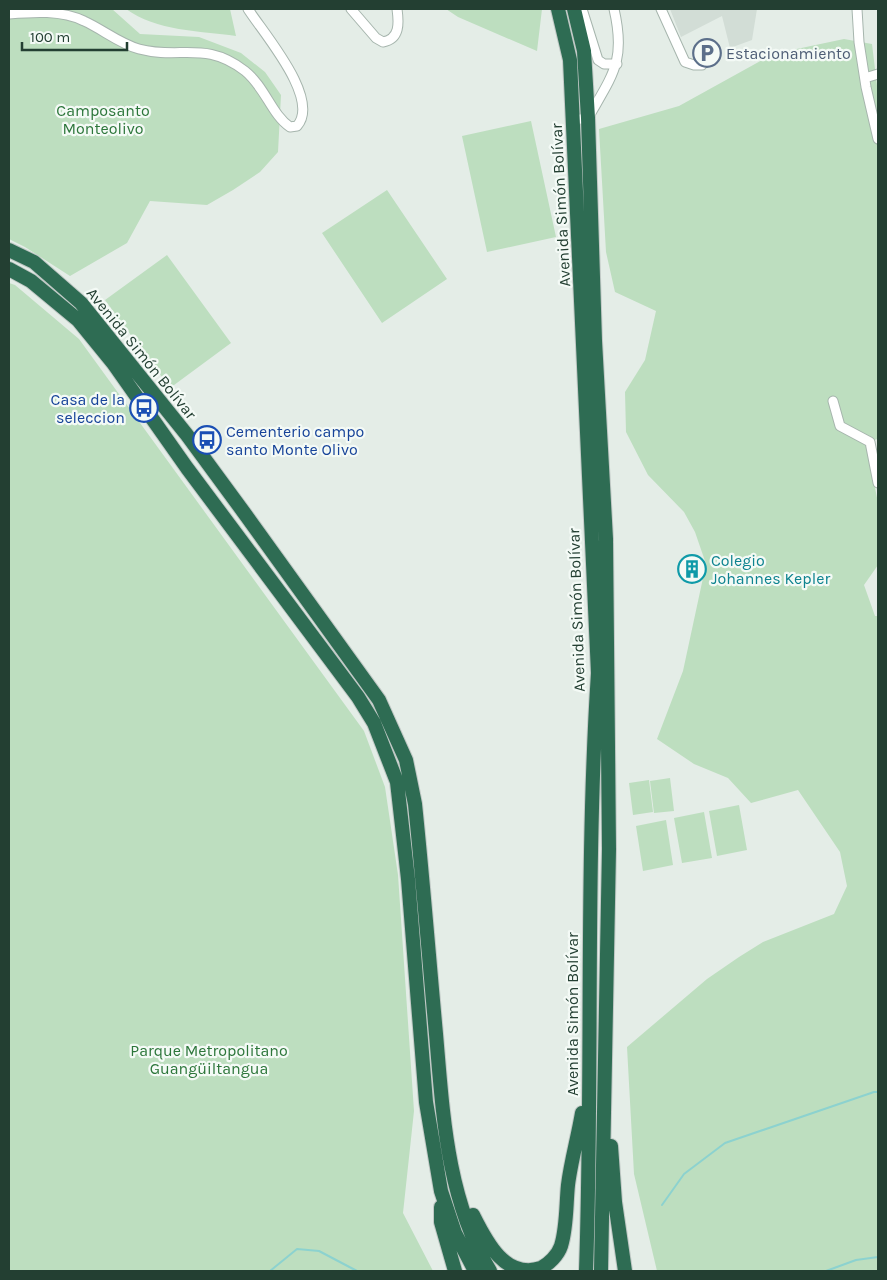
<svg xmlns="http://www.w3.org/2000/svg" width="887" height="1280" viewBox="0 0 887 1280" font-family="Karla,sans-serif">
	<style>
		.built { fill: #d2ddd6 }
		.green { fill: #bddebf }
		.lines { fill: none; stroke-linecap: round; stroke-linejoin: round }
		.stream { stroke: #8cd2cf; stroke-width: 2 }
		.minor-casing { stroke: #a6b5ad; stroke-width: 11 }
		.highway-casing { stroke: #c1c9c6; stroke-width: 16 }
		.minor { stroke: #fff; stroke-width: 9 }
		.highway { stroke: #2e6c53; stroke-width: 14 }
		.labels { text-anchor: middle; stroke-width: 4.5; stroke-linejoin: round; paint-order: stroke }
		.service-label { font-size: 16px; fill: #4e5e75; stroke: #f4faf6; text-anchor: start }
		.park-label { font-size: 16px; fill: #2c763a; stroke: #f4faf6 }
		.street-label { font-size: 16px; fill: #233f32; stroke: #f4faf6 }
		.transit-label { font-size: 16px; fill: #164399; stroke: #f4faf6; text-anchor: end }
		.culture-label { font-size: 16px; fill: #0d838f; stroke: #f4faf6; text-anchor: start }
	</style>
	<rect width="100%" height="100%" fill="#e4ede7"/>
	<path class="built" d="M670,9H757L752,40L730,48L722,16L681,37Z"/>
	<path class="green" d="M9,9H112L140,34L199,37L241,53L265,72L281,95L278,152L260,172L233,190L207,205L150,201L127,243L70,276L25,247L9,239Z
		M126,9H230L236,36C200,31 156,31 126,9Z
		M446,9H542L537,51L458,17Z
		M844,39L872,44L878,94V439L866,442L878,503V565L864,585L875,616H878V1271H657L634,1174L627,1047L707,979L739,957L763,942L834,914L847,886L840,852L798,790L751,803L728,778L694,764L657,739L683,671L706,564L695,532L684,512L648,475L626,432L625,392L645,360L656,311L615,292L606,252L599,129L679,106L773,54Z
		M531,121L556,237L487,252L462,136Z
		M387,190L447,279L382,323L322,233Z
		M167,255L231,343L170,388L105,300Z
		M9,283L15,285L79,339L364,731L385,787L398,875L414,1111L403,1213L433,1271H9Z
		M670,778L674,811L654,813L650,781Z
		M649,780L653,812L633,815L629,783Z
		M739,805L747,850L717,856L709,811Z
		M704,812L712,858L682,863L674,818Z
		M666,820L673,865L643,871L636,826Z"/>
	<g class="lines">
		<path class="stream" d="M662,1205L684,1174L725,1143L874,1092H878
			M270,1271L297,1249L319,1251L357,1271
			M826,1271L856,1260L878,1257"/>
		<defs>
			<path id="minor" d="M351,9L376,38L383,42C400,39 399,23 397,9
				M582,9L598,60L604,64H617
				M661,9L685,62L694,65H702
				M857,9L859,42L866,87L878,139
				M9,14C33,12 62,10 84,21C102,29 120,44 139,49C180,60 205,40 245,71C265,87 272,115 290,127L297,126C321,99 264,34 248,9
				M865,78L878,74
				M573,120L588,118C613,74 626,61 614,9
				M833,401L840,426L870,442L878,483"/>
			<path id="highway" d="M558,9L570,60L598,673C585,872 593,1072 586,1271
				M574,9L584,51L588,118L595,341L606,539L609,849L601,1271
				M9,250L34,262L81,303L187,435L245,514L379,700L406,760L415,804C423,881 429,958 436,1034C443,1115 447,1200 490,1271
				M9,269L31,281L78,320L113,363L187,468L358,697L374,723L397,782L408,879L426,1102L441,1191L455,1233L475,1271
				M611,1146L615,1202L625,1271
				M441,1207V1222L455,1271
				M473,1215C486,1241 505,1280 541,1268C549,1264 558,1255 561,1246C567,1227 566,1204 568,1185C571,1161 578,1137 582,1113"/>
		</defs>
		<use href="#minor" class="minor-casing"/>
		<use href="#highway" class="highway-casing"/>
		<use href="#minor" class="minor"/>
		<use href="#highway" class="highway"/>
	</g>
	<defs>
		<symbol id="parking-ring" viewBox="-11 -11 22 22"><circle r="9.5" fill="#f4faf6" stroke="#5c6f8a" stroke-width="1.5"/><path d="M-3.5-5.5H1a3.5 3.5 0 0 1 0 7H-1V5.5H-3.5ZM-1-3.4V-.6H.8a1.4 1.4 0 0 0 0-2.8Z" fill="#5c6f8a"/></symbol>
		<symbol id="bus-ring" viewBox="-11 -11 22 22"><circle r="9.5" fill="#f4faf6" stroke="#1a4fb4" stroke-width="1.5"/><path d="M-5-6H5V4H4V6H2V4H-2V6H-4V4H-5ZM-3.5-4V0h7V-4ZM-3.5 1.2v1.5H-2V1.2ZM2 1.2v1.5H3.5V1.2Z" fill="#1a4fb4"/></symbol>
		<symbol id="building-ring" viewBox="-11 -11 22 22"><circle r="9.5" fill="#f4faf6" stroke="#0f9aa8" stroke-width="1.5"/><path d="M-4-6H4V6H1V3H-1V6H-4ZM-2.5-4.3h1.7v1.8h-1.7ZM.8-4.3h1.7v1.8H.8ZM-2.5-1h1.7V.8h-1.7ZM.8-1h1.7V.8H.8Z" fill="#0f9aa8"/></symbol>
	</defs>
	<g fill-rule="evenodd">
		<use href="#parking-ring" x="691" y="37" width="32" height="32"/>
		<use href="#bus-ring" x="128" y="392" width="32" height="32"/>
		<use href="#bus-ring" x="191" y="424" width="32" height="32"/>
		<use href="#building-ring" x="676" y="553" width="32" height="32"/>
	</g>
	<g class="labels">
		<g class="service-label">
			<text x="726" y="59">Estacionamiento</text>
		</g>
		<g class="park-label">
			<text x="103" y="116">Camposanto<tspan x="103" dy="18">Monteolivo</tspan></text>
			<text x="209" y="1056">Parque Metropolitano<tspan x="209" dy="18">Guangüiltangua</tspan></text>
		</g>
		<g class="street-label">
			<text transform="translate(560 205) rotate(-93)" y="6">Avenida Simón Bolívar</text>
			<text transform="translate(142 353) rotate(51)" y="6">Avenida Simón Bolívar</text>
			<text transform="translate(576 610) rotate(-92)" y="6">Avenida Simón Bolívar</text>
			<text transform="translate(572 1014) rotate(-90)" y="6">Avenida Simón Bolívar</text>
		</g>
		<g class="transit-label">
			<text x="125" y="405">Casa de la<tspan x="125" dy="18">seleccion</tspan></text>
			<text x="226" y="437" text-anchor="start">Cementerio campo<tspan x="226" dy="18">santo Monte Olivo</tspan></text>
		</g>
		<g class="culture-label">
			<text x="711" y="566">Colegio<tspan x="711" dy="18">Johannes Kepler</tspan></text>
		</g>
	</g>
	<rect width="887" height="1280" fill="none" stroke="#233f32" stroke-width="20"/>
	<path d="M22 42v8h105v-8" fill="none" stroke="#233f32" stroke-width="2.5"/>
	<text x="30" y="42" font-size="15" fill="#233f32" stroke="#f4faf6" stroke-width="4" paint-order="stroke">100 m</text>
</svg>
